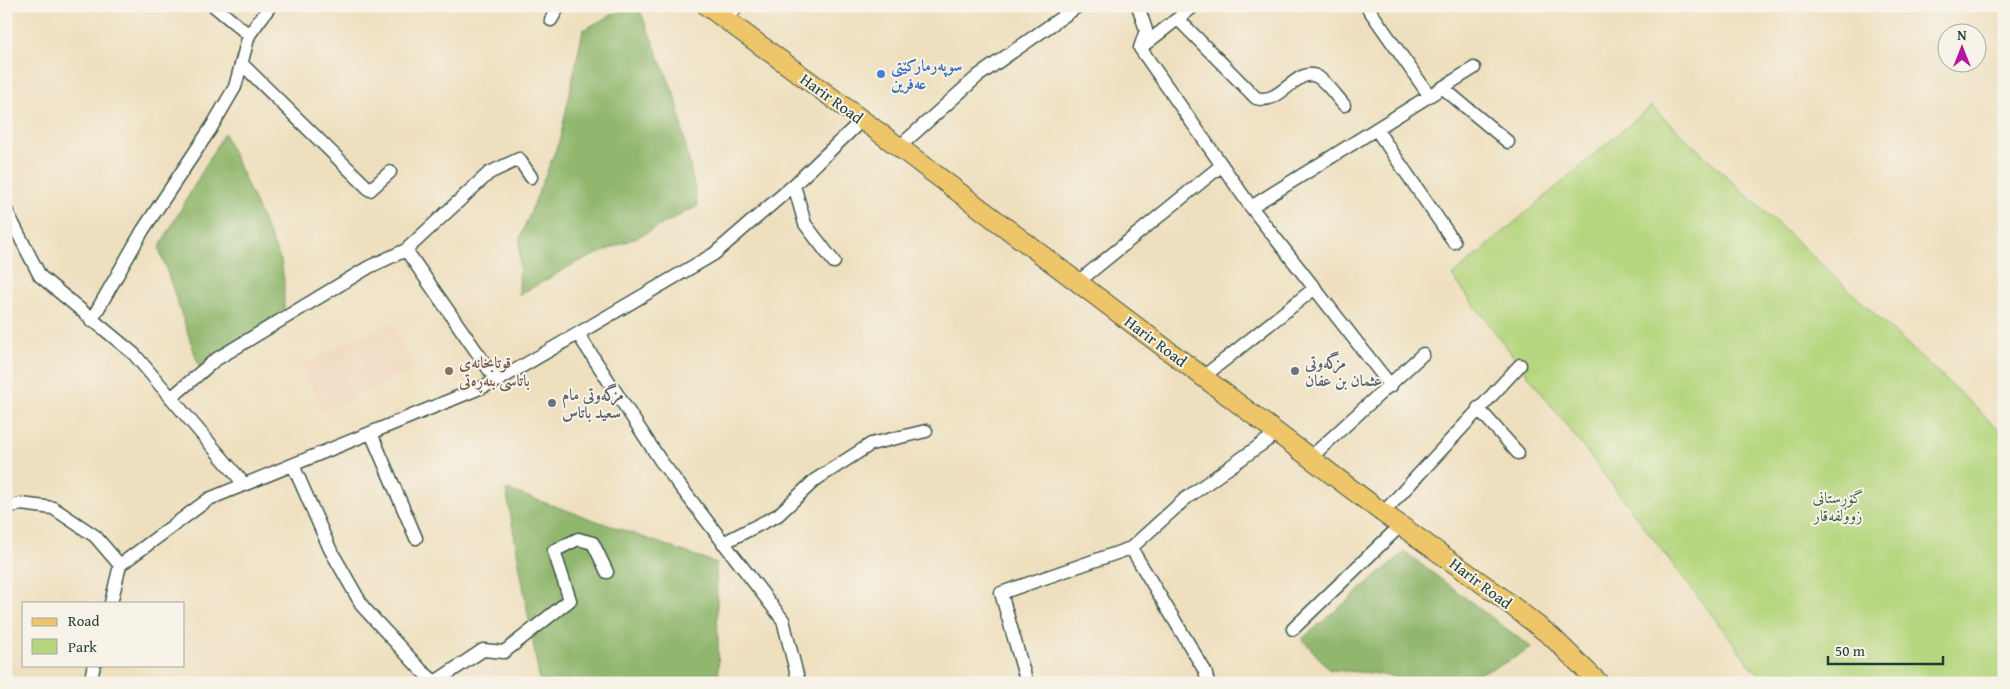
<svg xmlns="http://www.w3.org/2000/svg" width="2010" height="689" viewBox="0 0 2010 689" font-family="'Gentium Book Plus',Amiri,serif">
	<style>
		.built { fill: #f0d6bc }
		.green { fill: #b5d67e; stroke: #6a8a59 }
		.forest { fill: #90b76d; stroke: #587a50 }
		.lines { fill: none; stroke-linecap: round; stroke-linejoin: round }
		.minor-casing { stroke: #3e5549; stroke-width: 15 }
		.primary-casing { stroke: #3e5549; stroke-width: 21 }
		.minor { stroke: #fff; stroke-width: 12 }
		.primary { stroke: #eec569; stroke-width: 19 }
		.shop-dot { fill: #3f7fe0; stroke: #f7f3e8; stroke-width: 2 }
		.education-dot { fill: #8d6e63; stroke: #f7f3e8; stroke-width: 2 }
		.worship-dot { fill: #6b7280; stroke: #f7f3e8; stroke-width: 2 }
		.labels { text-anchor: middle; stroke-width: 4; stroke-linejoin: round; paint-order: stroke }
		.shop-label { font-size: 16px; font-weight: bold; fill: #366cbe; stroke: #f7f3e8; text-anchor: start }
		.street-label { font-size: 16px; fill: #1f3d34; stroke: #f7f3e8 }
		.education-label { font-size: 16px; font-weight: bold; fill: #785e54; stroke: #f7f3e8; text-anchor: start }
		.worship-label { font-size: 16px; font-weight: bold; fill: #5b616d; stroke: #f7f3e8; text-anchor: start }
		.park-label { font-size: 16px; fill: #3d5c43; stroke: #f7f3e8 }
	</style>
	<rect width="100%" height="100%" fill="#f7f3e8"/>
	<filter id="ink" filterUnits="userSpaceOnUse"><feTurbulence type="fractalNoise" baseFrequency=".02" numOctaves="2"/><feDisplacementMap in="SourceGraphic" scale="10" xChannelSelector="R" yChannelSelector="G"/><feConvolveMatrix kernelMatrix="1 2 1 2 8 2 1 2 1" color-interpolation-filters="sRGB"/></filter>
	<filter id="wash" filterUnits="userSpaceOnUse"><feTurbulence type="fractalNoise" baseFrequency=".0096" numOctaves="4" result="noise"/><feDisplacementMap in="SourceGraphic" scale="20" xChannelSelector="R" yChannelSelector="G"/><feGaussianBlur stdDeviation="1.12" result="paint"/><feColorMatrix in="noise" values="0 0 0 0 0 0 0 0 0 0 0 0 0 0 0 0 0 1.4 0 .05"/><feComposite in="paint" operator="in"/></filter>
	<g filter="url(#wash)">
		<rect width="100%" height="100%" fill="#eedfbe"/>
		<path class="built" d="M392,323L414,369L323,412L301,365Z"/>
		<path class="green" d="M1651,106L2004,434V683H1764L1452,276Z"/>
		<path class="forest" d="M629,6H638L676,98L698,206L640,236L576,263L519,295L520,238L560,139L583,30Z
			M224,133L281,261L284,280V314L204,381L159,248Z
			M506,489L716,563L719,683H540Z
			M1405,552L1532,648L1497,667L1450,683H1428L1372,673L1330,670L1302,639Z"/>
	</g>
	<g filter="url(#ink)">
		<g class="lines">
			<defs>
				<path id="minor" d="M214,6L249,35
					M1138,6L1146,30L1140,48
					M1368,8L1429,95
					M1178,19L1256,98C1280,106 1297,67 1316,76C1326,81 1336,96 1344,105
					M551,20L559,6
					M726,21L737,6
					M1140,48L1251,207L1391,386
					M1140,48L1194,6
					M243,65L370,190L390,172
					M1443,88L1508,142
					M1376,129L1454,242
					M899,147L978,76L1078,6
					M794,185L805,224L834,262
					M1251,207L1474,68
					M6,210L40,276L134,354L245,485
					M406,250L489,173L519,159L531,177
					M1078,282L1222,165
					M91,321L143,230L211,128L235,87L249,35L270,6
					M578,334L660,460L783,620L799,683
					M1203,377L1315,288
					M171,398L215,360L369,267L406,250L497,381
					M1478,408L1518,453
					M371,433L416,538
					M1310,458L1423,354
					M293,465L330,549L363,607L422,671L436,683
					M6,507L21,504L53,508L95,536L120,565
					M1383,513L1520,365
					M723,543L778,515L815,480L871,444L926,431
					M111,603L120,565L209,499L497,381L714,254L794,185L862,120
					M1293,629L1401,525
					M435,682L483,650L504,652L570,600L554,551L578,539L593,543L607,572
					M90,683L94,665
					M1027,683L1001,593L1131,548
					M1208,683L1205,671L1131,548L1185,499L1273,436L1274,431"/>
				<path id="primary" d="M707,6L899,147L1383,513L1497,594L1552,637L1599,683"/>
			</defs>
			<use href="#minor" class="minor-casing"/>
			<use href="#primary" class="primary-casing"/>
			<use href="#minor" class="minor"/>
			<use href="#primary" class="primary"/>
		</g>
	</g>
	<circle class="shop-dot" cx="881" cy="74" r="5"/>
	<circle class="education-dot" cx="449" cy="371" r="5"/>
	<g class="worship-dot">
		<circle cx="1295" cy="371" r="5"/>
		<circle cx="552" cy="403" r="5"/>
	</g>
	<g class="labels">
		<g class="shop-label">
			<text x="891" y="71">سوپەرمارکێتی<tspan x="891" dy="18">عەفرین</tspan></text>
		</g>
		<g class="street-label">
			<text transform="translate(832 98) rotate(36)" y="6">Harir Road</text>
			<text transform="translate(1156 341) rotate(37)" y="6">Harir Road</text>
			<text transform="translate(1481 583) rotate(37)" y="6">Harir Road</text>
		</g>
		<g class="education-label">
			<text x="459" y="368">قوتابخانەی<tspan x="459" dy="18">باتاسی بنەڕەتی</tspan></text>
		</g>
		<g class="worship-label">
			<text x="1305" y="368">مزگەوتی<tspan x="1305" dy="18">عثمان بن عفان</tspan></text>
			<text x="562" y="400">مزگەوتی مام<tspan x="562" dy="18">سعید باتاس</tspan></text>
		</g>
		<g class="park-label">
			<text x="1838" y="503">گۆڕستانی<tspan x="1838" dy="18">زوولفەقار</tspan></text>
		</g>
	</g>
	<rect width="2010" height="689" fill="none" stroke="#f7f3e8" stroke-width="25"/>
	<rect x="22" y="602" width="162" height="65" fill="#f7f3e8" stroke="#a1aaa0"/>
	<rect x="32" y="618" width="25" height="8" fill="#eec569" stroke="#a1aaa0"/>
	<text x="68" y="626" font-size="15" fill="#1f3d34">Road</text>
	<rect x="32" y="639" width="25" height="15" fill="#b5d67e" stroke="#a1aaa0"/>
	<text x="68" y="652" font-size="15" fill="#1f3d34">Park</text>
	<g transform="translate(1962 48)"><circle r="24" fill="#f7f3e8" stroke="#a1aaa0"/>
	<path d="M0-4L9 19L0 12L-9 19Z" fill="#b5179e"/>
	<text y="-8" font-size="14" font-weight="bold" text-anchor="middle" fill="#1f3d34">N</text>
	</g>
	<path d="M1828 656v8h115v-8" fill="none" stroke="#1f3d34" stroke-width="2.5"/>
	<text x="1835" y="656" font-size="15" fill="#1f3d34" stroke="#f7f3e8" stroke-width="4" paint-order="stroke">50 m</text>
</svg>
